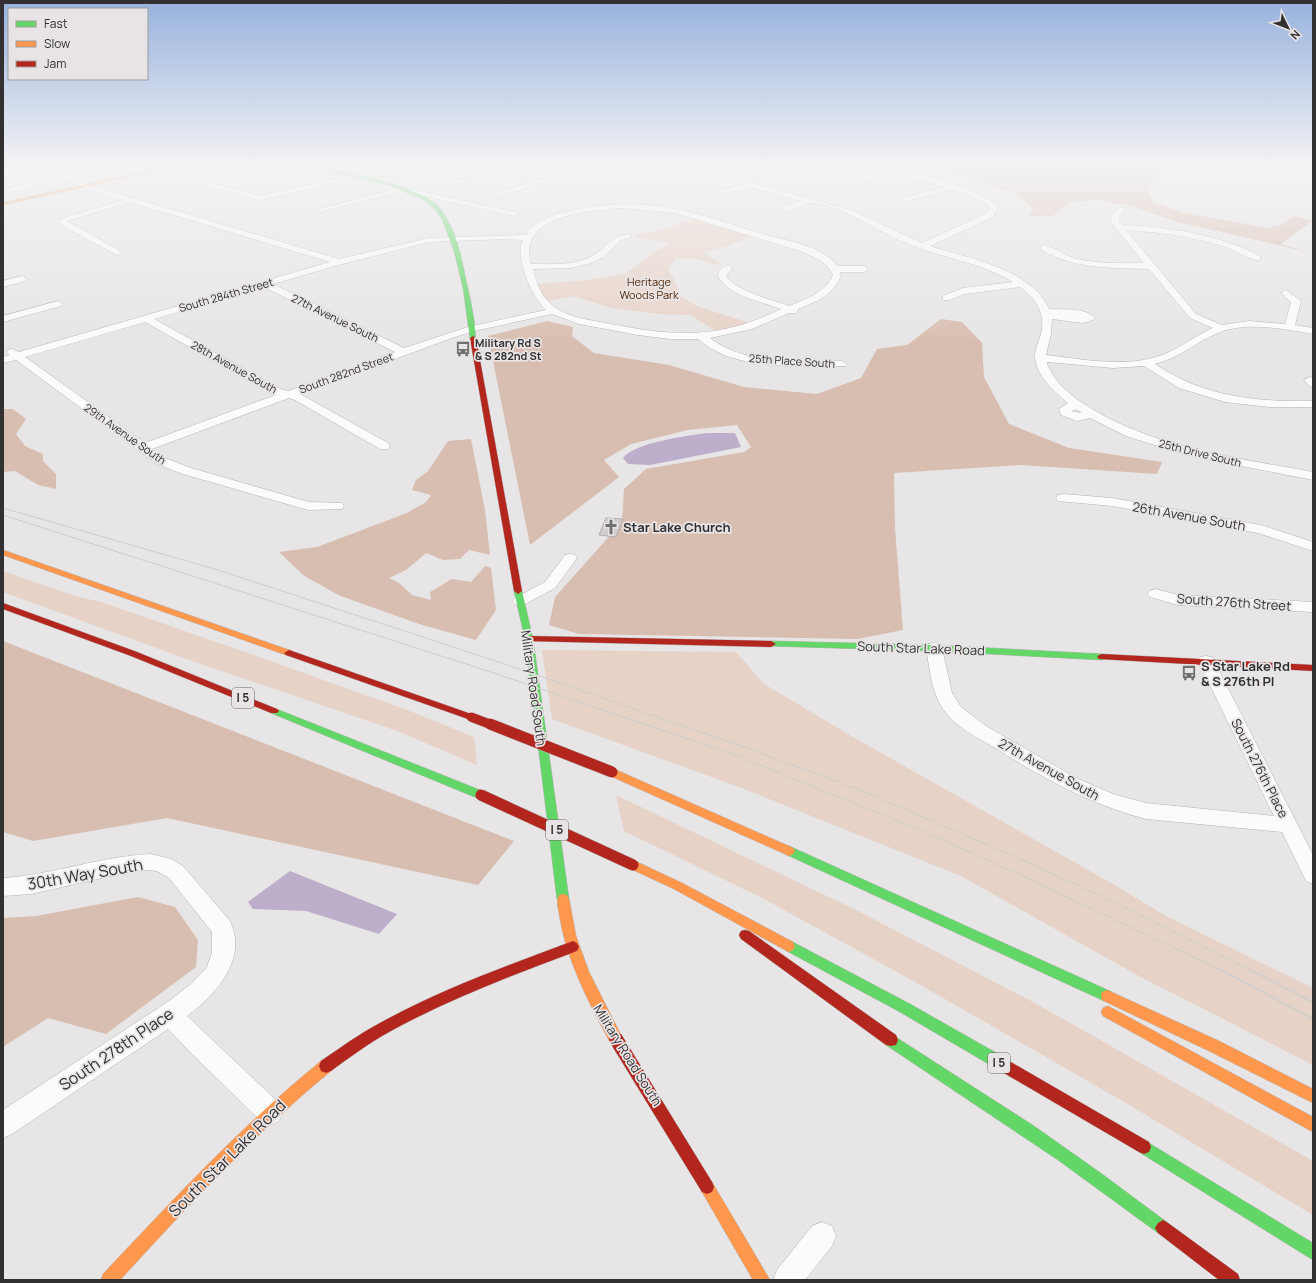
<svg xmlns="http://www.w3.org/2000/svg" width="1316" height="1283" viewBox="0 0 1316 1283" font-family="Manrope,sans-serif">
	<style>
		.green { fill: #e7d2c7 }
		.forest { fill: #d8beb0 }
		.water { fill: #bdaecc }
		.building { fill: #d4ccd2; stroke: #b0afb0 }
		.lines { fill: none; stroke-linecap: round; stroke-linejoin: round }
		.street-casing { stroke: #b5b3b4; stroke-width: 1 }
		.fast-casing { stroke: #b5b3b4; stroke-width: 1 }
		.slow-casing { stroke: #b5b3b4; stroke-width: 1 }
		.jam-casing { stroke: #b5b3b4; stroke-width: 1 }
		.street { fill: #fbfbfb; fill-rule: evenodd }
		.fast { fill: #63d668; fill-rule: evenodd }
		.slow { fill: #ff974d; fill-rule: evenodd }
		.jam { fill: #b3261e; fill-rule: evenodd }
		.tram-far1 { stroke: #cecece; stroke-width: 1 }
		.tram { stroke: #cecece; stroke-width: 1.5 }
		.jam-bridge-far1-casing { stroke: #b5b3b4; stroke-width: 10; stroke-linecap: butt }
		.jam-bridge-casing { stroke: #b5b3b4; stroke-width: 12; stroke-linecap: butt }
		.jam-bridge-far1 { stroke: #b3261e; stroke-width: 9 }
		.jam-bridge { stroke: #b3261e; stroke-width: 11 }
		.labels { text-anchor: middle; stroke-width: 3.5; stroke-linejoin: round; paint-order: stroke }
		.far-park-label { font-size: 11px; fill: #522706; stroke: #e8e4e5 }
		.far-street-label { font-size: 11px; fill: #323031; stroke: #e8e4e5 }
		.far-poi-label { font-size: 11px; font-weight: bold; fill: #323031; stroke: #e8e4e5; text-anchor: start }
		.shield { fill: #e8e4e5; stroke: #696667; stroke-width: 1 }
		.shield-label { font-size: 12px; font-weight: bold; fill: #323031 }
		.street-label { font-size: 13px; fill: #323031; stroke: #e8e4e5 }
		.poi-label { font-size: 13px; font-weight: bold; fill: #323031; stroke: #e8e4e5; text-anchor: start }
		.near-street-label { font-size: 16px; fill: #323031; stroke: #e8e4e5 }
	</style>
	<rect width="100%" height="100%" fill="#e7e5e6"/>
	<path class="green" d="M697,217L757,235L728,246L703,252L720,264L715,265L698,259L677,258L668,269L679,289L678,295L697,306L756,325L721,334L690,315L659,314L612,308L573,296L543,302L534,284L588,280L625,274L657,250L670,245L669,243L637,238L635,235L668,228Z
		M3,571L75,596L101,602L248,653L410,711L469,735L474,737L477,765L400,732L181,657L3,592Z
		M542,650L736,652L764,684L853,737L1113,884L1166,916L1313,988V1065L1135,974L961,876L739,787L552,719Z
		M616,795L856,910L1035,1003L1313,1161V1215L1126,1103L917,983L764,899L624,831Z"/>
	<path class="forest" d="M908,163L971,168V163H1056L1145,166L1159,170L1161,177L1146,188L1153,202L1181,212L1267,228L1281,225L1294,216L1313,220L1281,244L1313,253L1178,222L1131,206L1097,200L1070,202L1053,216H1030L1033,209L1018,195L976,181L907,164Z
		M941,319L962,322L982,343L984,377L1009,424L1069,448L1162,462L1157,474L1021,465L894,473L895,528L903,630L857,639L579,634L549,625L555,597L622,522L624,489L646,469L744,452L751,447L737,425L688,430L631,444L604,460L619,477L530,545L488,336L547,321L573,327L572,336L594,353L669,365L744,387L817,394L861,378L877,349L907,345Z
		M3,409H13L26,419L16,434L25,446L43,454V461L56,474V489L38,485L15,471L3,472Z
		M471,439L485,510L490,555L469,550L460,559L443,560L426,553L406,570L389,578L399,583L412,595L431,600L430,592L452,579L471,582L485,566L491,568L496,610L476,640L419,624L338,595L303,575L279,552L317,547L407,513L426,502L431,495L412,490L416,480L428,471L448,441Z
		M3,641L514,841L478,885L167,818L33,841L3,832Z
		M138,897L175,907L198,940L196,967L106,1034L48,1018L3,1047V918L36,916Z"/>
	<path class="water" d="M707,433H735L741,447L650,465L628,464L623,458C636,442 686,436 707,433Z
		M290,871L397,914L379,934L306,911L253,909L248,902Z"/>
	<path class="building" d="M606,518L623,519L616,537L599,535Z"/>
	<g class="lines">
		<defs>
			<path id="street" d="M47,163H54L72,176L89,185L339,259L429,238L526,235C534,221 554,214 570,211C605,203 640,202 675,209C705,214 734,226 763,234C786,241 822,245 837,266H864L868,269L864,272H840L841,275C834,295 816,302 798,309L797,313H789L752,329L710,338C746,366 799,360 842,361L847,364L846,366H787L748,362L726,356L710,348L698,339H670L638,335L579,324L552,314L474,331L449,339L300,394L388,443L390,446L388,449H380L295,400L289,398L152,449L165,458L191,468L309,502L342,503L344,506L342,509L308,510L183,474L157,464L16,360L3,363V357L9,355L7,352L8,350L12,349L19,352L330,262L130,202L67,221L122,252L118,255L115,254L63,226L58,220L122,200C95,192 66,185 47,163ZM623,208L675,213L800,251L820,260L828,267L833,275C825,293 806,299 789,306C773,300 735,291 726,276L732,268L731,266C724,264 719,270 718,276C729,296 760,301 781,309C717,341 673,336 605,323C586,319 563,317 549,302C540,294 536,281 533,269L571,268L591,263L603,257L620,241L632,236L628,234C610,237 607,248 592,256C574,266 551,264 531,264C517,214 590,211 623,208ZM505,239L523,240C514,258 532,297 546,310L468,327L404,348L273,284L342,264L429,242ZM264,287L395,352L288,391L281,389L154,319ZM145,322L273,394L276,395L145,443L25,357Z
				M407,163H416L466,182L459,184Z
				M594,163H604L500,196L493,194Z
				M682,163H714L726,171L758,185L853,211L922,243L987,213L989,207L982,201L952,189L903,202V198L945,187L888,172L859,185H853V181L881,171L853,163C881,163 979,185 997,206V210L993,217L930,246C967,258 1032,269 1049,309C1063,310 1085,307 1095,318L1093,320L1083,323L1052,319L1051,334L1046,355C1082,359 1124,368 1159,356C1178,350 1194,336 1213,328L1190,318L1149,269C1111,268 1075,269 1041,250V246C1050,244 1064,255 1073,258C1096,264 1120,263 1144,263L1111,222V216L1121,207L1125,209C1121,215 1116,218 1122,225C1168,227 1219,234 1260,256V260C1253,262 1234,250 1226,247C1194,237 1159,232 1126,230L1196,314L1222,325L1249,321L1285,324L1291,302L1281,293L1286,290L1301,301L1295,325L1313,328V334C1284,329 1246,321 1218,333C1196,342 1179,358 1155,364C1203,397 1257,402 1313,401V407H1269L1225,402L1179,388L1144,366L1113,368L1047,362V364C1054,381 1067,392 1081,402C1150,448 1233,457 1313,472V480L1186,455L1126,436L1090,418L1077,421L1061,415L1059,409L1068,403C1055,392 1036,376 1035,357C1035,350 1039,341 1041,334C1046,313 1036,299 1020,287L965,294L949,300H943V296L963,288L1013,282C980,262 941,258 906,243C878,232 841,204 810,203C801,203 793,213 784,211V207L801,201L751,187L717,195V191L744,185L721,174L710,166L675,168L658,176L652,175L665,166ZM1076,409L1082,413L1071,411Z
				M817,163H826C819,168 801,173 794,168Z
				M1271,163H1287C1284,166 1274,166 1271,163Z
				M3,167L35,183L36,185L3,194V190L26,184L3,172Z
				M158,169L261,196L353,175L357,177L261,200L156,172V170Z
				M402,187L515,212L519,214L515,216L402,191L320,212L316,210Z
				M22,276L27,279L25,281L3,287V281Z
				M58,301L63,304L61,306L3,322V316Z
				M1309,377L1313,378V387L1309,386L1304,380Z
				M1063,494L1112,498L1261,525L1313,542V551L1258,533L1112,506L1058,501L1056,498L1058,495Z
				M570,554L575,555L577,558L555,588L525,604H515L512,601L515,598L545,582L565,555Z
				M1155,589L1178,595L1313,602V612L1178,605L1150,597L1147,594L1150,591Z
				M934,643L940,644L942,648L952,693L961,707L986,726L1076,778L1113,794L1146,803L1274,816L1198,661L1200,657L1206,656L1212,657L1313,855V884L1306,881L1282,832L1146,819C1089,804 1041,777 992,746C975,736 954,726 943,709C931,691 930,669 926,648L928,644Z
				M151,854L171,859L183,866L230,921C248,960 216,994 187,1016L279,1103L283,1112L279,1121L270,1125L261,1121L192,1054L168,1029L12,1134L3,1138V1110L169,1001L191,984L207,967L212,952V932L169,878L159,872L151,870L133,871L31,894L3,896V878C53,875 101,856 151,854Z
				M822,1222L832,1226L836,1236L832,1246L805,1280H773L777,1270L812,1226Z"/>
			<path id="fast" d="M289,163H297C330,169 416,183 438,206C455,225 461,255 466,280C469,292 477,329 475,339L470,338L463,288L454,251L442,219L434,208L424,200L388,185Z
				M518,588L522,591L533,639L569,899L567,903L563,904L559,903L557,899L525,639L514,591Z
				M771,641L934,645L1102,654L1107,657L1102,660L934,651L768,646L766,644L768,642Z
				M274,708L485,792L486,795L485,798L481,799L477,798L271,713L269,711L271,709Z
				M789,846L1112,992L1113,996L1112,1000L1107,1002L1102,1000L785,854L783,851L785,848Z
				M789,940L910,1004L1007,1059L1009,1064L1007,1069L1002,1071L997,1069L900,1012L785,950L783,946L785,942Z
				M891,1034L1034,1126L1102,1174L1168,1223L1171,1228L1168,1233L1163,1236L1158,1233L1058,1160L886,1045L884,1040L886,1035Z
				M1144,1140L1313,1243V1260L1139,1152L1137,1147L1139,1142Z"/>
			<path id="slow" d="M184,163H191L3,205V203Z
				M3,550L292,651L294,653L289,656L286,655L3,555Z
				M612,768L793,848L795,851L793,854L789,856L785,854L608,775L607,772L608,769Z
				M633,860L682,883L793,942L795,946L793,950L789,952L785,950L674,889L629,868L627,865L629,862Z
				M563,894L567,895L569,899L576,936L589,972L623,1039L621,1044L616,1045L611,1044C589,1003 566,960 559,913C558,907 556,901 559,895Z
				M1107,990L1219,1041L1313,1089V1103L1209,1051L1102,1000L1101,996L1102,992Z
				M1108,1006L1313,1117V1132L1103,1016L1101,1012L1103,1008Z
				M326,1059L331,1061L333,1066L331,1071C254,1134 187,1207 120,1280H101L103,1274C173,1200 242,1125 321,1061Z
				M707,1180L712,1182L770,1280H753L702,1192L700,1187L702,1182Z"/>
			<path id="jam" d="M1302,163L1313,164V166L1303,164Z
				M473,336L476,338L522,591L518,594L514,591L470,338Z
				M3,603L137,652L277,709L279,711L277,713H271L131,656L3,609Z
				M529,636L771,641L776,644L771,647L526,641L525,639L526,637Z
				M289,650L474,715L476,717L474,719H468L286,655L284,653Z
				M1102,654L1313,665V671L1099,659L1097,657L1099,655Z
				M745,930L749,931L896,1035L898,1040L896,1045L891,1046L886,1045L741,939L739,935L741,931Z
				M573,941L577,943L579,947L577,951C513,975 449,999 389,1032C369,1043 350,1057 331,1071L326,1073L321,1071L319,1066L321,1061C340,1048 359,1034 380,1023C441,989 507,966 573,941Z
				M616,1033L621,1034L712,1182L714,1187L712,1192L707,1194L702,1192L611,1044L609,1039L611,1034Z
				M1002,1057L1149,1142L1151,1147L1149,1152L1144,1154L1139,1152L997,1069L995,1064L997,1059Z
				M1163,1220L1168,1223L1238,1274L1240,1280H1219L1158,1233L1155,1228L1158,1223Z"/>
		</defs>
		<use href="#street" class="street-casing"/>
		<use href="#fast" class="fast-casing"/>
		<use href="#slow" class="slow-casing"/>
		<use href="#jam" class="jam-casing"/>
		<use href="#street" class="street"/>
		<use href="#fast" class="fast"/>
		<use href="#slow" class="slow"/>
		<use href="#jam" class="jam"/>
		<path class="tram-far1" d="M3,508L218,570L499,662L744,747L860,790L1018,858L1114,902L1252,971
			M3,515L491,672L738,756L927,833L1012,871L1223,971"/>
		<path class="tram" d="M1221,970L1313,1019
			M1250,970L1313,1002"/>
		<defs>
			<path id="jam-bridge-far1" d="M471,717L492,725"/>
			<path id="jam-bridge" d="M490,724L612,772
				M481,795L633,865"/>
		</defs>
		<use href="#jam-bridge-far1" class="jam-bridge-far1-casing"/>
		<use href="#jam-bridge" class="jam-bridge-casing"/>
		<use href="#jam-bridge-far1" class="jam-bridge-far1"/>
		<use href="#jam-bridge" class="jam-bridge"/>
	</g>
	<linearGradient id="sky" x2="0" y2="1"><stop stop-color="#97b2dd"/><stop offset="0.48" stop-color="#f4f3f4"/><stop offset="1" stop-color="#f4f3f4" stop-opacity="0"/></linearGradient>
	<rect width="1316" height="343" fill="url(#sky)"/>
	<defs>
		<symbol id="bus-bare" viewBox="-9 -9 18 18"><path d="M-5-6H5V4H4V6H2V4H-2V6H-4V4H-5ZM-3.5-4V0h7V-4ZM-3.5 1.2v1.5H-2V1.2ZM2 1.2v1.5H3.5V1.2Z" fill="#716f70" stroke="#e8e4e5" stroke-width="2.5" paint-order="stroke"/></symbol>
		<symbol id="church-bare" viewBox="-9 -9 18 18"><path d="M-1.2-6h2.4v3.5h3.3v2.4h-3.3V6h-2.4V-.1h-3.3v-2.4h3.3Z" fill="#716f70" stroke="#e8e4e5" stroke-width="2.5" paint-order="stroke"/></symbol>
	</defs>
	<g fill-rule="evenodd">
		<use href="#bus-bare" x="452" y="338" width="22" height="22"/>
		<use href="#church-bare" x="600" y="516" width="22" height="22"/>
		<use href="#bus-bare" x="1178" y="662" width="22" height="22"/>
	</g>
	<g class="labels">
		<g class="far-park-label">
			<text x="649" y="286">Heritage<tspan x="649" dy="13">Woods Park</tspan></text>
		</g>
		<g class="far-street-label">
			<text transform="translate(226 295) rotate(-16)" y="4">South 284th Street</text>
			<text transform="translate(335 318) rotate(26)" y="4">27th Avenue South</text>
			<text transform="translate(792 361) rotate(4)" y="4">25th Place South</text>
			<text transform="translate(234 367) rotate(29)" y="4">28th Avenue South</text>
			<text transform="translate(346 373) rotate(-20)" y="4">South 282nd Street</text>
			<text transform="translate(125 434) rotate(35)" y="4">29th Avenue South</text>
			<text transform="translate(1200 453) rotate(14)" y="4">25th Drive South</text>
		</g>
		<g class="far-poi-label">
			<text x="475" y="347">Military Rd S<tspan x="475" dy="13">&amp; S 282nd St</tspan></text>
		</g>
		<g class="shield">
			<rect x="232" y="688" width="22" height="20" rx="3"/>
			<rect x="546" y="820" width="22" height="20" rx="3"/>
			<rect x="988" y="1053" width="22" height="20" rx="3"/>
		</g>
		<g class="shield-label">
			<text x="243" y="702">I 5</text>
			<text x="557" y="834">I 5</text>
			<text x="999" y="1067">I 5</text>
		</g>
		<g class="street-label">
			<text transform="translate(1189 516) rotate(10)" y="5">26th Avenue South</text>
			<text transform="translate(1234 602) rotate(4)" y="5">South 276th Street</text>
			<text transform="translate(921 648) rotate(2)" y="5">South Star Lake Road</text>
			<text transform="translate(534 688) rotate(82)" y="5">Military Road South</text>
			<text transform="translate(1260 768) rotate(63)" y="5">South 276th Place</text>
			<text transform="translate(1049 769) rotate(29)" y="5">27th Avenue South</text>
			<text transform="translate(628 1055) rotate(58)" y="5">Military Road South</text>
		</g>
		<g class="poi-label">
			<text x="623" y="532">Star Lake Church</text>
			<text x="1201" y="671">S Star Lake Rd<tspan x="1201" dy="15">&amp; S 276th Pl</tspan></text>
		</g>
		<g class="near-street-label">
			<text transform="translate(85 874) rotate(-10)" y="6">30th Way South</text>
			<text transform="translate(116 1049) rotate(-34)" y="6">South 278th Place</text>
			<text transform="translate(227 1158) rotate(-45)" y="6">South Star Lake Road</text>
		</g>
	</g>
	<rect width="1316" height="1283" fill="none" stroke="#323031" stroke-width="8"/>
	<rect x="8" y="8" width="140" height="72" fill="#e8e4e5" stroke="#9f9c9d"/>
	<rect x="16" y="21" width="20" height="6" fill="#63d668" stroke="#9f9c9d"/>
	<text x="44" y="28" font-size="12" fill="#323031">Fast</text>
	<rect x="16" y="41" width="20" height="6" fill="#ff974d" stroke="#9f9c9d"/>
	<text x="44" y="48" font-size="12" fill="#323031">Slow</text>
	<rect x="16" y="61" width="20" height="6" fill="#b3261e" stroke="#9f9c9d"/>
	<text x="44" y="68" font-size="12" fill="#323031">Jam</text>
	<g transform="translate(1288 28) rotate(133)" stroke="#e8e4e5" stroke-width="3" paint-order="stroke">
	<path d="M0-3L7 15L0 10L-7 15Z" fill="#323031"/>
	<text y="-6" font-size="11" font-weight="bold" text-anchor="middle" fill="#323031">N</text>
	</g>
</svg>
